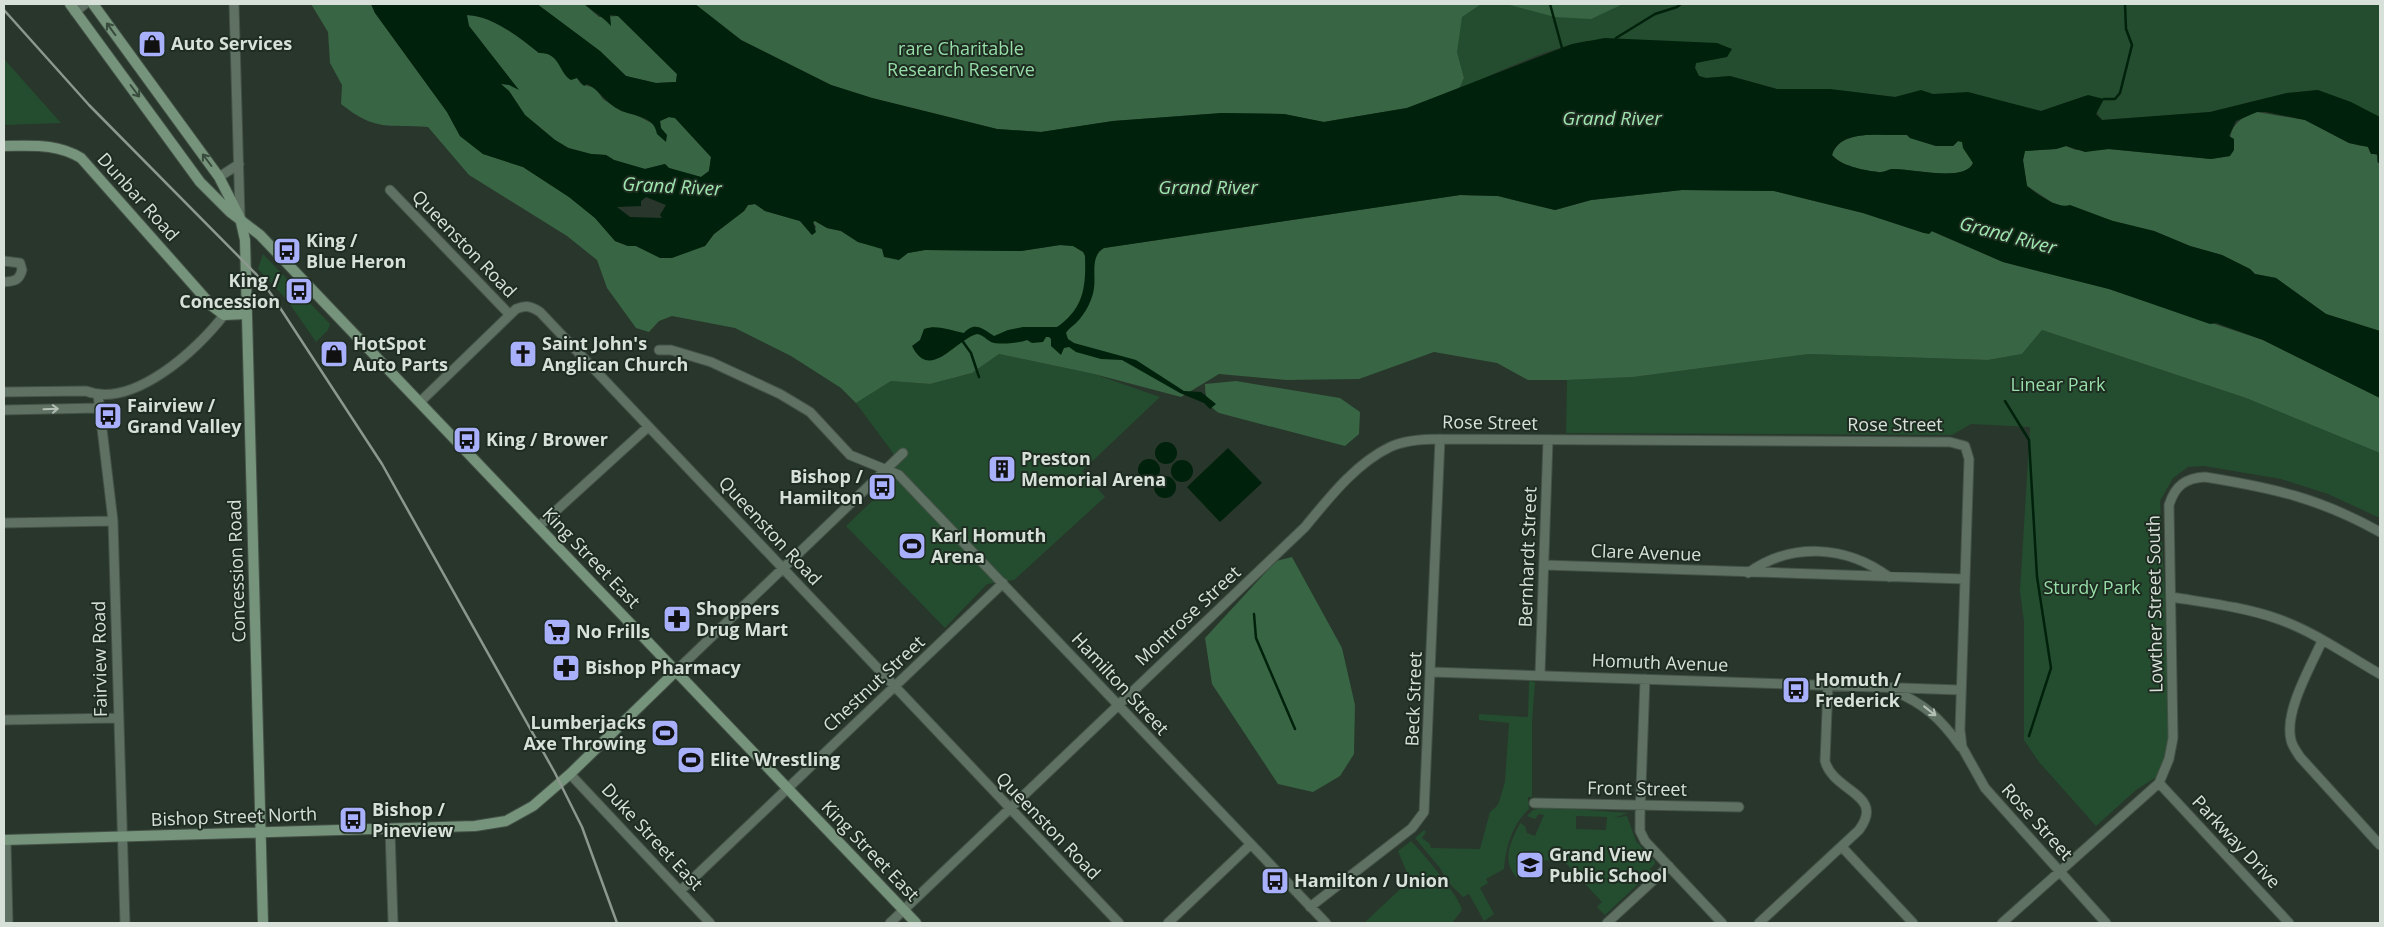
<svg xmlns="http://www.w3.org/2000/svg" width="2384" height="927" viewBox="0 0 2384 927" font-family="'Open Sans',sans-serif">
	<style>
		.green { fill: #244d2f; fill-rule: evenodd }
		.forest { fill: #386543 }
		.water { fill: #00210b; fill-rule: evenodd }
		.lines { fill: none; stroke-linecap: round; stroke-linejoin: round }
		.stream { stroke: #00210b; stroke-width: 2.5 }
		.street-casing { stroke: #445147; stroke-width: 11 }
		.secondary-casing { stroke: #445147; stroke-width: 12 }
		.street { stroke: #5e7162; stroke-width: 9 }
		.secondary { stroke: #76947c; stroke-width: 10 }
		.rail { stroke: #8c978e; stroke-width: 2.5 }
		.oneway { stroke: #384b3c }
		.oneway2 { stroke: #b3bfb5 }
		.labels { text-anchor: middle; stroke-width: 4; stroke-linejoin: round; paint-order: stroke }
		.poi-label { font-size: 18px; font-weight: bold; fill: #d8e1d9; stroke: #1e2c21; text-anchor: start }
		.park-label { font-size: 18px; fill: #97dea8; stroke: #1e2c21 }
		.street-label { font-size: 18px; fill: #d8e1d9; stroke: #1e2c21 }
		.water-label { font-size: 19px; font-style: italic; fill: #9fe6af; stroke: #1e2c21 }
	</style>
	<rect width="100%" height="100%" fill="#28362b"/>
	<path class="green" d="M745,4H2380V144L2318,90L2287,93L2210,112L2102,120L2085,96L2041,111L2005,102L1907,94L1895,97L1826,89H1777L1730,76L1706,78L1699,76L1695,68L1696,63L1704,61L1586,41C1542,50 1499,72 1459,89L1464,78L1458,56Z
		M4,59L61,123L4,125Z
		M263,254L330,324L328,330L316,342L287,300L258,269Z
		M2042,330L2246,398L2380,453V518L2328,494L2281,479L2204,466L2188,467L2173,478L2160,501L2165,597L2169,735L2165,763L2155,778L2136,790L2096,826L2039,762L2024,740V622L2020,591L2030,427L1971,424L1952,435L1566,433L1567,380L1633,377L1809,354L1988,360L2022,354Z
		M999,354L1094,374L1160,397L1082,471L1105,497L1014,580L987,584L945,628L846,526L891,483L893,453L856,403L891,381L930,384L972,373Z
		M1529,681L1535,682L1532,722V797H1528L1529,809C1512,825 1506,846 1504,869L1486,879L1488,883L1480,888L1494,914L1484,921L1469,894L1463,897L1447,881L1440,868L1415,838L1424,830L1426,832L1422,838L1430,844L1431,848L1480,849L1490,812L1498,805L1505,782L1509,723L1479,720V714L1528,717Z
		M1546,807L1629,813L1613,818L1627,816L1636,841L1655,862V864L1649,870H1653L1605,915L1597,907L1602,902L1562,859L1557,863C1542,856 1530,863 1521,876L1526,859L1523,858L1517,878C1501,859 1510,844 1520,823L1525,826L1527,833L1535,836L1544,815L1539,814L1535,819L1527,816L1533,810ZM1576,816L1607,817L1606,830L1576,829Z
		M1411,841C1422,852 1460,897 1462,910L1452,923H1364L1410,880L1398,851Z"/>
	<path class="forest" d="M311,4H371L375,13L447,112L460,136L483,154L523,167L569,197L595,218L615,241L628,246H636L661,258L705,246L714,234L744,211L748,205L755,204L765,211L800,221L812,235L816,227L813,222L815,221L827,228L841,231L858,242L908,253L925,250L1021,251L1060,245L1104,248L1460,195L1498,196L1555,210L1591,200L1682,190L1774,191L1863,213L1924,233L1931,231L2003,262L2109,289L2263,340L2380,398V453L2246,398L2042,330L2022,354L1988,360L1809,354L1633,377L1567,380H1528L1497,363L1434,352L1359,379L1286,380L1219,374L1181,397L1094,374L999,354L972,373L930,384L891,381L856,403L841,388L791,356L735,328L672,316L659,321L649,332L636,328L607,288L597,260L567,236L469,175L428,127C388,124 376,132 341,104L342,85L330,63L328,32Z
		M537,4H584L599,17L618,16L677,74L676,82L656,83L626,76L600,51Z
		M695,4H1481L1462,17L1457,52L1464,78L1459,89L1407,108L1323,122L1284,114L1222,113L1113,121L1041,132L997,129L872,98L831,85L741,40Z
		M1506,4H1623L1591,19L1555,17Z
		M466,15C493,16 519,37 539,53C550,52 560,59 562,70L577,78L581,84L595,88L603,99L621,111L636,115L661,128L660,121L669,117L675,118L711,157L709,171L701,177L669,168L665,164L645,169L614,160L606,155L591,154L569,148L555,140L525,115L509,91L500,84H509L518,89L469,26Z
		M2257,112L2305,120L2349,143L2362,146L2363,144L2368,147L2370,152L2378,156L2377,160L2378,163L2380,162V331L2326,314L2276,278L2255,274L2250,269L2222,255L2190,246L2154,231L2113,221L2053,203L2027,186L2023,160L2025,151L2056,149L2066,146L2076,150L2108,149L2211,159L2230,156C2228,132 2232,120 2257,112Z
		M1893,135H1907L1910,138L1936,146H1953L1958,141L1963,142L1973,163C1965,183 1911,168 1892,169C1887,170 1883,173 1878,172C1863,170 1841,166 1832,155C1840,131 1873,135 1893,135Z
		M1236,381L1340,398L1360,412L1359,434L1345,446L1219,413C1207,406 1205,397 1205,384Z
		M1292,557L1342,648L1355,705L1354,754L1340,776L1313,792L1278,784L1212,684L1205,638L1276,561Z"/>
	<path class="water" d="M371,4H537L600,51L626,76L656,83L676,82L677,74L618,16L610,15L611,26C603,17 593,11 584,4H695L741,40L831,85L872,98L997,129L1041,132L1113,121L1222,113L1284,114L1324,122L1407,108L1572,44L1605,38L1717,43L1732,49L1727,57L1696,63L1695,68L1699,76L1706,78L1730,76L1777,89H1830L1895,97L1921,90L1933,94L1968,92L2041,111L2088,95L2104,99L2096,114L2102,120L2210,112L2287,93L2318,90L2351,102L2380,117V162L2378,163L2377,154H2371L2368,147L2349,143L2305,120L2266,112H2257L2236,121L2229,136L2234,139V150L2230,156L2211,159L2109,149L2085,152L2066,146L2056,149L2025,151L2023,160L2027,186C2037,194 2057,209 2070,205L2113,221L2154,231L2190,246L2222,255L2250,269L2255,274L2276,278L2326,314L2380,331V398L2263,340L2216,323L2210,324L2109,289L2003,262L1932,231L1929,234L1924,233L1863,213L1774,191L1682,190L1591,200L1555,210L1498,196L1460,195L1104,248C1090,256 1096,274 1094,288C1093,299 1085,314 1077,322C1073,326 1069,328 1066,333L1068,339L1074,343L1136,360L1184,391L1201,392L1216,404L1210,409L1204,403L1180,393L1122,360L1101,359L1076,352L1069,347L1064,348L1061,355L1051,346V339L1049,337H1046L1043,342L1032,343L1027,340C1020,343 998,345 991,342C986,339 983,335 977,334C955,340 930,382 912,346L920,340L924,329C937,324 952,331 964,333C975,321 983,329 994,336L1008,330L1023,327H1057C1084,308 1086,287 1085,256L1083,252L1073,246L1060,245L1021,251L925,250L908,253L899,260L884,257L882,249L858,242L841,231L827,228L815,221L813,222L816,232L812,235L800,221L765,211L755,204L748,205L744,211L714,234L705,246L672,258H660L636,246H628L615,241L595,218L569,197L523,167L483,154L460,136L447,112L375,13ZM467,15C493,16 519,37 539,53C560,52 558,72 571,80L577,78L584,86L587,84C601,91 605,103 620,110C634,117 654,115 657,134L666,142L667,135L661,128L660,121L669,117L675,118L711,157L709,171L701,177L669,168L665,164L645,169L614,160L606,155L591,154L568,148L555,140L525,115L509,91L501,84L509,85L519,90L469,26ZM1893,135H1907L1910,138L1936,146H1953L1958,141L1962,142L1963,148L1973,163C1965,183 1911,168 1892,169C1887,170 1883,173 1878,172C1863,170 1841,166 1832,155C1839,131 1873,135 1893,135ZM646,197L666,205L660,215L662,218L630,217L617,207L641,206V201Z
		M1155 453a11 11 0 1 1 22 0a11 11 0 1 1-22 0Z
		M1228,448L1262,483L1220,522L1187,487Z
		M1138 470a11 11 0 1 1 22 0a11 11 0 1 1-22 0Z
		M1171 471a11 11 0 1 1 22 0a11 11 0 1 1-22 0Z
		M1154 487a11 11 0 1 1 22 0a11 11 0 1 1-22 0Z"/>
	<g class="lines">
		<path class="stream" d="M1550,4L1562,48
			M1616,38L1655,14L1677,7L1681,4
			M2104,99H2115L2120,93L2132,45L2126,29L2125,4
			M961,339L971,353L979,377
			M2005,401L2029,440L2037,577L2051,668L2029,736
			M1254,614L1256,638L1295,729"/>
		<defs>
			<path id="street" d="M234,4L240,217
				M75,12L85,4
				M219,177L239,164
				M390,190L509,314
				M4,261L20,263L22,270C19,281 14,281 4,282
				M659,350H671L711,362L780,394L810,412L850,455L899,475L1326,923
				M4,392L86,391C133,409 197,350 224,315
				M98,395L113,521L125,923
				M420,402L516,309C526,305 531,306 540,312L1119,923
				M4,410L99,408
				M4,523L113,521
				M538,527L648,427
				M1544,565L1964,579
				M1748,573C1791,542 1846,545 1889,577
				M2172,597C2208,603 2244,607 2278,619C2313,631 2348,656 2380,674
				M2322,641C2310,668 2284,712 2291,740C2292,746 2297,752 2300,757L2380,845
				M676,671L903,453
				M1431,672L1961,690
				M1540,674L1548,440
				M1645,679L1640,815V831L1645,841L1722,923
				M1892,690C1925,704 1940,718 1961,747
				M4,720L118,718
				M570,774L710,923
				M2159,783L2289,923
				M1534,803L1739,807
				M390,829L393,923
				M6,840L8,923
				M1842,847L1913,923
				M680,891L1003,583
				M1310,907L1412,828L1424,812L1440,439
				M890,923L1305,527C1329,498 1355,464 1390,447C1405,440 1423,439 1440,439L1950,442L1965,446L1969,459L1960,730L1962,747L1985,788L2106,923
				M1168,923L1251,844
				M1607,923L1669,866
				M1759,923L1859,830C1886,794 1833,792 1825,761L1828,685
				M2002,923L2159,783L2169,759L2173,738L2169,505C2175,486 2185,478 2205,477C2273,488 2319,498 2380,532"/>
			<path id="secondary" d="M70,4L200,182L230,212L260,235L916,923
				M93,4L219,177L240,218L245,240L263,923
				M4,146C32,146 56,143 81,158L212,306L224,315L246,314
				M4,840L475,826L506,821L533,806L570,774L676,671"/>
		</defs>
		<use href="#street" class="street-casing"/>
		<use href="#secondary" class="secondary-casing"/>
		<use href="#street" class="street"/>
		<use href="#secondary" class="secondary"/>
		<path class="rail" d="M4,10L89,105L256,274L271,294L382,464L555,773L582,827L617,923"/>
	</g>
	<defs><path id="oneway-shaft" d="M-6 0H5M1.5-3L5.5 0L1.5 3" fill="none" stroke-width="1.6" stroke-linecap="round" stroke-linejoin="round" transform="scale(1.25)"/></defs>
	<g class="oneway">
		<use href="#oneway-shaft" transform="translate(111 29) rotate(-126)"/>
		<use href="#oneway-shaft" transform="translate(135 91) rotate(53)"/>
		<use href="#oneway-shaft" transform="translate(207 160) rotate(-127)"/>
	</g>
	<g class="oneway2">
		<use href="#oneway-shaft" transform="translate(51 409) rotate(-2)"/>
		<use href="#oneway-shaft" transform="translate(1930 711) rotate(38)"/>
	</g>
	<defs>
		<symbol id="shop-square" viewBox="-11 -11 22 22"><rect x="-9" y="-9" width="18" height="18" rx="4" fill="#a8b0fc" stroke="#1e2c21"/><path d="M-5-2.5h2.3a2.7 3.5 0 0 1 5.4 0H5L5.5 6h-11ZM-1.5-2.5h3a1.5 2.3 0 0 0-3 0Z" fill="#111"/></symbol>
		<symbol id="bus-square" viewBox="-11 -11 22 22"><rect x="-9" y="-9" width="18" height="18" rx="4" fill="#a8b0fc" stroke="#1e2c21"/><path d="M-5-6H5V4H4V6H2V4H-2V6H-4V4H-5ZM-3.5-4V0h7V-4ZM-3.5 1.2v1.5H-2V1.2ZM2 1.2v1.5H3.5V1.2Z" fill="#111"/></symbol>
		<symbol id="church-square" viewBox="-11 -11 22 22"><rect x="-9" y="-9" width="18" height="18" rx="4" fill="#a8b0fc" stroke="#1e2c21"/><path d="M-1.2-6h2.4v3.5h3.3v2.4h-3.3V6h-2.4V-.1h-3.3v-2.4h3.3Z" fill="#111"/></symbol>
		<symbol id="building-square" viewBox="-11 -11 22 22"><rect x="-9" y="-9" width="18" height="18" rx="4" fill="#a8b0fc" stroke="#1e2c21"/><path d="M-4-6H4V6H1V3H-1V6H-4ZM-2.5-4.3h1.7v1.8h-1.7ZM.8-4.3h1.7v1.8H.8ZM-2.5-1h1.7V.8h-1.7ZM.8-1h1.7V.8H.8Z" fill="#111"/></symbol>
		<symbol id="stadium-square" viewBox="-11 -11 22 22"><rect x="-9" y="-9" width="18" height="18" rx="4" fill="#a8b0fc" stroke="#1e2c21"/><path d="M0-5a6.5 5 0 1 0 0 10a6.5 5 0 1 0 0-10ZM-3.5-1.8h7v3.6h-7Z" fill="#111"/></symbol>
		<symbol id="pharmacy-square" viewBox="-11 -11 22 22"><rect x="-9" y="-9" width="18" height="18" rx="4" fill="#a8b0fc" stroke="#1e2c21"/><path d="M-2-6h4v4h4v4h-4v4h-4v-4h-4v-4h4Z" fill="#111"/></symbol>
		<symbol id="supermarket-square" viewBox="-11 -11 22 22"><rect x="-9" y="-9" width="18" height="18" rx="4" fill="#a8b0fc" stroke="#1e2c21"/><path d="M-6-5.5h2.5l.6 2H6L4.5 2H-2.5L-4.4-4H-6ZM-1.5 3.2a1.3 1.3 0 1 0 .1 0ZM3 3.2a1.3 1.3 0 1 0 .1 0Z" fill="#111"/></symbol>
		<symbol id="school-square" viewBox="-11 -11 22 22"><rect x="-9" y="-9" width="18" height="18" rx="4" fill="#a8b0fc" stroke="#1e2c21"/><path d="M0-5L7-2L0 1L-7-2ZM-4 1L0 2.5L4 1V4Q0 6-4 4Z" fill="#111"/></symbol>
	</defs>
	<g fill-rule="evenodd">
		<use href="#shop-square" x="136" y="28" width="32" height="32"/>
		<use href="#bus-square" x="271" y="235" width="32" height="32"/>
		<use href="#bus-square" x="283" y="275" width="32" height="32"/>
		<use href="#shop-square" x="318" y="338" width="32" height="32"/>
		<use href="#church-square" x="507" y="338" width="32" height="32"/>
		<use href="#bus-square" x="92" y="400" width="32" height="32"/>
		<use href="#bus-square" x="451" y="424" width="32" height="32"/>
		<use href="#building-square" x="986" y="453" width="32" height="32"/>
		<use href="#bus-square" x="866" y="471" width="32" height="32"/>
		<use href="#stadium-square" x="896" y="530" width="32" height="32"/>
		<use href="#pharmacy-square" x="661" y="603" width="32" height="32"/>
		<use href="#supermarket-square" x="541" y="616" width="32" height="32"/>
		<use href="#pharmacy-square" x="550" y="652" width="32" height="32"/>
		<use href="#bus-square" x="1780" y="674" width="32" height="32"/>
		<use href="#stadium-square" x="649" y="717" width="32" height="32"/>
		<use href="#stadium-square" x="675" y="744" width="32" height="32"/>
		<use href="#bus-square" x="337" y="804" width="32" height="32"/>
		<use href="#school-square" x="1514" y="849" width="32" height="32"/>
		<use href="#bus-square" x="1259" y="865" width="32" height="32"/>
	</g>
	<g class="labels">
		<g class="poi-label">
			<text x="171" y="50">Auto Services</text>
			<text x="306" y="247">King /<tspan x="306" dy="21">Blue Heron</tspan></text>
			<text x="280" y="287" text-anchor="end">King /<tspan x="280" dy="21">Concession</tspan></text>
			<text x="353" y="350">HotSpot<tspan x="353" dy="21">Auto Parts</tspan></text>
			<text x="542" y="350">Saint John's<tspan x="542" dy="21">Anglican Church</tspan></text>
			<text x="127" y="412">Fairview /<tspan x="127" dy="21">Grand Valley</tspan></text>
			<text x="486" y="446">King / Brower</text>
			<text x="1021" y="465">Preston<tspan x="1021" dy="21">Memorial Arena</tspan></text>
			<text x="863" y="483" text-anchor="end">Bishop /<tspan x="863" dy="21">Hamilton</tspan></text>
			<text x="931" y="542">Karl Homuth<tspan x="931" dy="21">Arena</tspan></text>
			<text x="696" y="615">Shoppers<tspan x="696" dy="21">Drug Mart</tspan></text>
			<text x="576" y="638">No Frills</text>
			<text x="585" y="674">Bishop Pharmacy</text>
			<text x="1815" y="686">Homuth /<tspan x="1815" dy="21">Frederick</tspan></text>
			<text x="646" y="729" text-anchor="end">Lumberjacks<tspan x="646" dy="21">Axe Throwing</tspan></text>
			<text x="710" y="766">Elite Wrestling</text>
			<text x="372" y="816">Bishop /<tspan x="372" dy="21">Pineview</tspan></text>
			<text x="1549" y="861">Grand View<tspan x="1549" dy="21">Public School</tspan></text>
			<text x="1294" y="887">Hamilton / Union</text>
		</g>
		<g class="park-label">
			<text x="961" y="55">rare Charitable<tspan x="961" dy="21">Research Reserve</tspan></text>
			<text x="2058" y="391">Linear Park</text>
			<text x="2092" y="594">Sturdy Park</text>
		</g>
		<g class="street-label">
			<text transform="translate(138 197) rotate(48)" y="6">Dunbar Road</text>
			<text transform="translate(464 244) rotate(46)" y="6">Queenston Road</text>
			<text transform="translate(1490 423) rotate(1)" y="6">Rose Street</text>
			<text x="1895" y="431">Rose Street</text>
			<text transform="translate(770 531) rotate(47)" y="6">Queenston Road</text>
			<text transform="translate(1646 553) rotate(2)" y="6">Clare Avenue</text>
			<text transform="translate(1528 557) rotate(-88)" y="6">Bernhardt Street</text>
			<text transform="translate(591 558) rotate(46)" y="6">King Street East</text>
			<text transform="translate(237 571) rotate(-92)" y="6">Concession Road</text>
			<text transform="translate(2155 604) rotate(-91)" y="6">Lowther Street South</text>
			<text transform="translate(1188 616) rotate(-43)" y="6">Montrose Street</text>
			<text transform="translate(100 659) rotate(-91)" y="6">Fairview Road</text>
			<text transform="translate(1660 663) rotate(2)" y="6">Homuth Avenue</text>
			<text transform="translate(874 684) rotate(-43)" y="6">Chestnut Street</text>
			<text transform="translate(1120 684) rotate(47)" y="6">Hamilton Street</text>
			<text transform="translate(1414 699) rotate(-88)" y="6">Beck Street</text>
			<text transform="translate(1637 789) rotate(1)" y="6">Front Street</text>
			<text transform="translate(234 817) rotate(-2)" y="6">Bishop Street North</text>
			<text transform="translate(2037 822) rotate(48)" y="6">Rose Street</text>
			<text transform="translate(1048 826) rotate(46)" y="6">Queenston Road</text>
			<text transform="translate(652 837) rotate(47)" y="6">Duke Street East</text>
			<text transform="translate(2236 842) rotate(47)" y="6">Parkway Drive</text>
			<text transform="translate(870 851) rotate(46)" y="6">King Street East</text>
		</g>
		<g class="water-label">
			<text x="1612" y="125">Grand River</text>
			<text transform="translate(672 186) rotate(3)" y="7">Grand River</text>
			<text x="1208" y="194">Grand River</text>
			<text transform="translate(2008 235) rotate(15)" y="7">Grand River</text>
		</g>
	</g>
	<rect width="2384" height="927" fill="none" stroke="#d8e1d9" stroke-width="10"/>
</svg>
